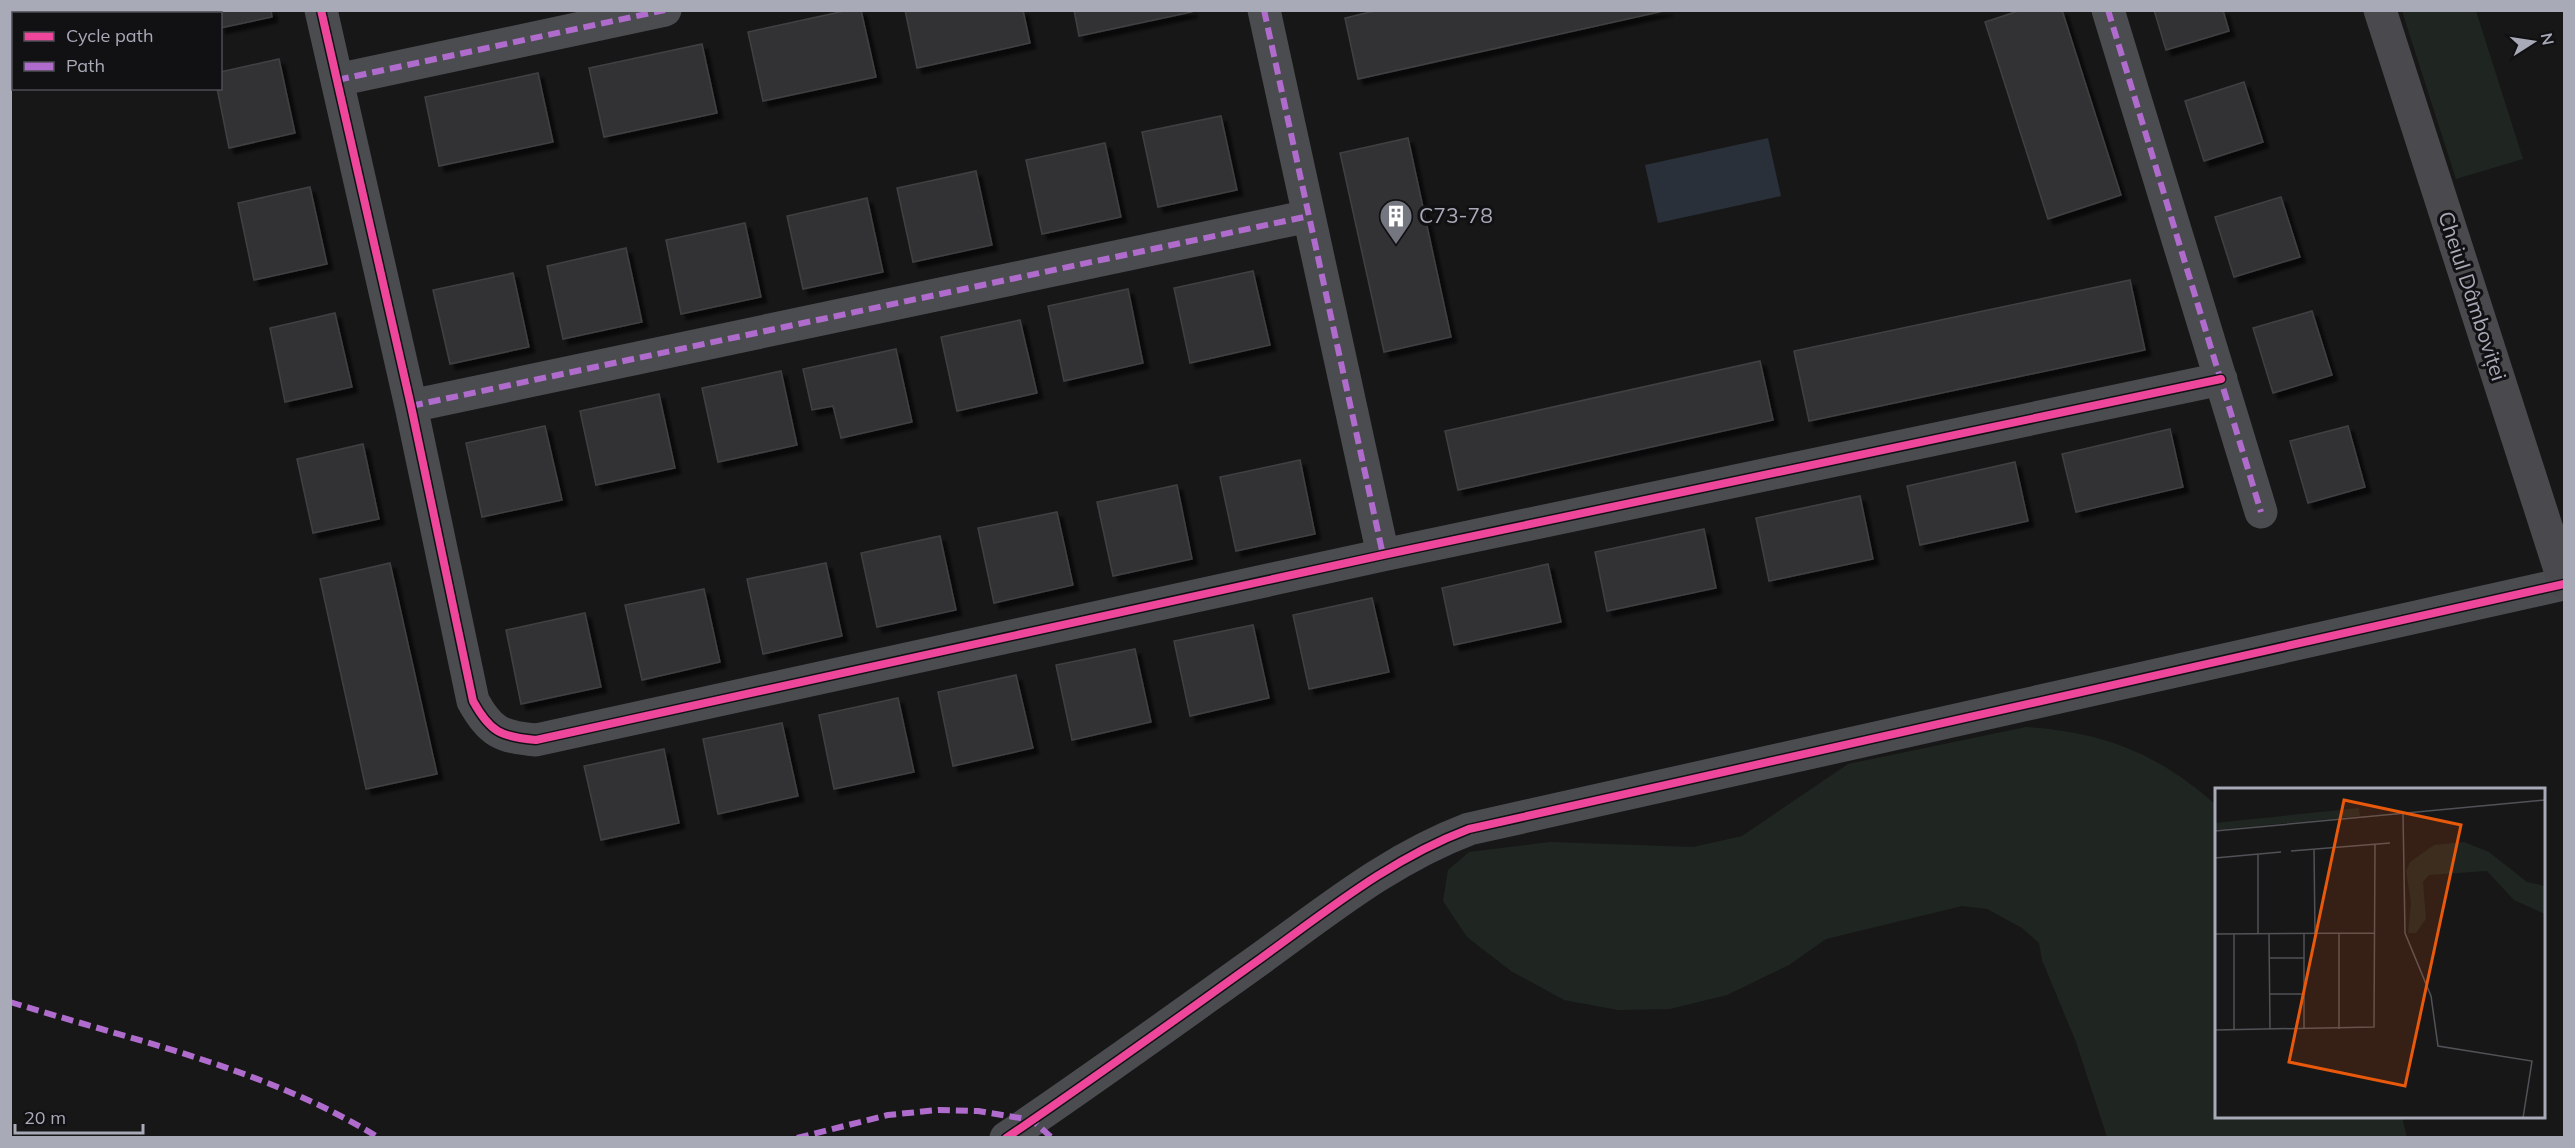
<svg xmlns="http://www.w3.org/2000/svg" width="2575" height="1148" viewBox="0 0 2575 1148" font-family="Mulish,sans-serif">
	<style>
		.green { fill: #1f2621 }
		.water { fill: #2a3039 }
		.building { fill: #333335; stroke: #404043; stroke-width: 1.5; filter: url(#shadow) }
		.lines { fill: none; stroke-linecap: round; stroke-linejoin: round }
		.street { stroke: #4b4c50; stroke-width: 33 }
		.secondary { stroke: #4a4a4e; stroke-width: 33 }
		.quiet { stroke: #b06ccc; stroke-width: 6; stroke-dasharray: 12 6; stroke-linecap: butt }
		.cycleway-casing { stroke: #111113; stroke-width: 11 }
		.cycleway { stroke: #ed469a; stroke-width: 8 }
		.labels { text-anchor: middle; stroke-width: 6; stroke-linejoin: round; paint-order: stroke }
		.poi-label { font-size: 21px; fill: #a8aab8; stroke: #111113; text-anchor: start }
		.street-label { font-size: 21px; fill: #a8aab8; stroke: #111113 }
		.inset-road { fill: none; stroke: #515257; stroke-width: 1.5 }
		.view { fill: #e8590c; fill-opacity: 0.15; stroke: #e8590c; stroke-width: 3 }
		.inset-edge { fill: none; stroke: #a8aab8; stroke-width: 3 }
	</style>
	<defs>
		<filter id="shadow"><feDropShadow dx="5.5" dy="5.5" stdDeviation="1.5" flood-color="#0009"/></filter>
	</defs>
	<rect width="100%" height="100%" fill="#171717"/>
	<path class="green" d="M2402,11H2476L2523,159L2456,179Z
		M2026,727C2104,732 2157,753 2216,805V1116L2402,1117L2407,1137H2107L2076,1042L2042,960L2039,943L2022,928L1987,909L1962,906L1826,939L1789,965L1727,995L1670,1009L1618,1010L1564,1000L1511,971L1467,937L1443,901L1448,870L1469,852L1550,842L1693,847L1742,836L1848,764Z"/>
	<path class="water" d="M1768,138L1781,196L1658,223L1645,165Z"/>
	<path class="building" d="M202,10H271L272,17L220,28V14H203Z
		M849,10H861L876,77L763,101L748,32Z
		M905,10H1023L1030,43L917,68Z
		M1074,10H1192V12L1079,36Z
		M1378,10H1668L1358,79L1345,18Z
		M2021,10H2062L2121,195L2048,219L1985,22Z
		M2154,10H2223L2229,31L2166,50Z
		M702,44L717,113L604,137L589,68Z
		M279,59L295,133L229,148L217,88H220V72Z
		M538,73L553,142L439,166L425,97Z
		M2244,82L2263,142L2204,161L2185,101Z
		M1221,116L1237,190L1158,207L1142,132Z
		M1408,138L1451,337L1384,352L1340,153Z
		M1105,143L1121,217L1042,234L1026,160Z
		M976,171L992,245L913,262L897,188Z
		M310,187L327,264L254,280L238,203Z
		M2281,197L2300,257L2234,277L2215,217Z
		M867,198L883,272L803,289L787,216Z
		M745,223L761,297L681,314L666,240Z
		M626,248L642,322L563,339L547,266Z
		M1253,271L1270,345L1190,363L1174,288Z
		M513,273L529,347L450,364L433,290Z
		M2130,280L2145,350L1809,421L1794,351Z
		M1128,289L1143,363L1064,381L1048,306Z
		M2312,311L2332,375L2273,393L2253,328Z
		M335,313L352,387L285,402L270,328Z
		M1020,320L1037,393L957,411L941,337Z
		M896,349L912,422L841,438L833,406L812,410L803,369Z
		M1760,361L1773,420L1458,490L1445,431Z
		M781,371L797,445L718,462L702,388Z
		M659,394L675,468L596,485L580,411Z
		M545,426L562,500L482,517L466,443Z
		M2348,426L2365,487L2308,503L2290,441Z
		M2170,429L2183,487L2076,512L2062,454Z
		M363,444L379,519L313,533L297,459Z
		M1300,460L1315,534L1236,551L1220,477Z
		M2015,462L2028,521L1920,545L1907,486Z
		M1177,485L1192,559L1113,576L1097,502Z
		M1860,496L1873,559L1769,581L1756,518Z
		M1057,512L1073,585L994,603L978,528Z
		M1704,529L1716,588L1607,611L1595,552Z
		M940,536L956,610L877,627L861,553Z
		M390,563L437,774L366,789L320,579Z
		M826,563L842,636L763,654L747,579Z
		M1548,564L1561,622L1454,645L1442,588Z
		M704,589L720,662L642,680L625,605Z
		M1372,598L1389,672L1309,689L1293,615Z
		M585,613L601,687L521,704L506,630Z
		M1253,625L1269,698L1190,716L1174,641Z
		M1135,649L1151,722L1072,740L1056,665Z
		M1016,675L1033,748L953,766L938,692Z
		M898,698L914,772L834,789L819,715Z
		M782,723L798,796L718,814L703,739Z
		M664,749L679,823L601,840L584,766Z"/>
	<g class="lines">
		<path class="street" d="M321,10L411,406L473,701C490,732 501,737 536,740L1383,555L2221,379
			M1264,10L1383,555
			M2108,10L2261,512
			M337,80L665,10
			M411,406L1309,216
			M1006,1138C1092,1080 1176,1019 1260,959C1328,910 1390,859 1469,829L2564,584"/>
		<path class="secondary" d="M2380,10L2564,582"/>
		<path class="quiet" d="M1264,10L1383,555
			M2108,10L2261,512
			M337,80L665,10
			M411,406L1309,216
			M10,1002C132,1040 271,1070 379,1138
			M797,1138L888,1115L938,1110L978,1111L1032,1120L1052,1138"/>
		<defs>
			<path id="cycleway" d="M321,10L411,406L473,701C490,732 501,737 536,740L1383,555L2221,379
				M1006,1138C1092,1080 1176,1019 1260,959C1328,910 1390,859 1469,829L2564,584"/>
		</defs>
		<use href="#cycleway" class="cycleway-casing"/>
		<use href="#cycleway" class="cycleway"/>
	</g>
	<defs>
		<symbol id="building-pin" viewBox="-11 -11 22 30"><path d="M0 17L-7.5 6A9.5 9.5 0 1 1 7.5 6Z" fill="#757780" stroke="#111113"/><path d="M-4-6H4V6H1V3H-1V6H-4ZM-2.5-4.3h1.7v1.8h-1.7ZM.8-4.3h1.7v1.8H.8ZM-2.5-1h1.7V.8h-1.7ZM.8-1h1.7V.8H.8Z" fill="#fff"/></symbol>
	</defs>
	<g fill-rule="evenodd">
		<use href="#building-pin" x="1377" y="197" width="38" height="52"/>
	</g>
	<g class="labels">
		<g class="poi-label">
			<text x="1419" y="223">C73-78</text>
		</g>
		<g class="street-label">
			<text transform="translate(2472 296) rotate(72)" y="7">Cheiul Dâmboviței</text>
		</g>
	</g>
	<g transform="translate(2215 788)">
		<rect width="330" height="330" fill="#171717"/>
		<path d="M144,20L145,28L0,42V35ZM249,54L274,64L312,94L330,98V126L299,112L272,83L214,87L208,94L211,131L201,145H193L196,115L191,83L195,74L219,57Z" fill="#1f2621"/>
		<path class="inset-road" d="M188,25L190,145L216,208L223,258L317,273L308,330M0,43L330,12M99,61L100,145M76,63L175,55M43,66V146M0,70L66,64M0,146L160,145M19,146V242M54,146L55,241M54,170H89M55,206H89M89,241V145M124,241V145M0,242L159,239L160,56"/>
		<path class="view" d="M129,12L246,37L190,298L74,274Z"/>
		<rect width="330" height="330" class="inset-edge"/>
	</g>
	<rect width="2575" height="1148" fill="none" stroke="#a8aab8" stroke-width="24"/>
	<rect x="12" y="12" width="210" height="78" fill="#111113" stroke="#4d4e55" stroke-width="1.5"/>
	<rect x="24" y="32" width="30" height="9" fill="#ed469a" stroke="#4d4e55" stroke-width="1.5"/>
	<text x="66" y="42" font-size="18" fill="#a8aab8">Cycle path</text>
	<rect x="24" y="62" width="30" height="9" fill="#b06ccc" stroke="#4d4e55" stroke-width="1.5"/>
	<text x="66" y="72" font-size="18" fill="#a8aab8">Path</text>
	<g transform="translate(2533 42) rotate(78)" stroke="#111113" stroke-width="4.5" paint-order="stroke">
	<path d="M0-4.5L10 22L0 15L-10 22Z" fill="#a8aab8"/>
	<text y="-9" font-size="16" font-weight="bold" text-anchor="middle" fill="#a8aab8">N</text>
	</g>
	<path d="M15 1124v9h128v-9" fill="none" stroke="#a8aab8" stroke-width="3"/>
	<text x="24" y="1124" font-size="18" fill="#a8aab8" stroke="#111113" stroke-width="4.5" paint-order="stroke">20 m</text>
</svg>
